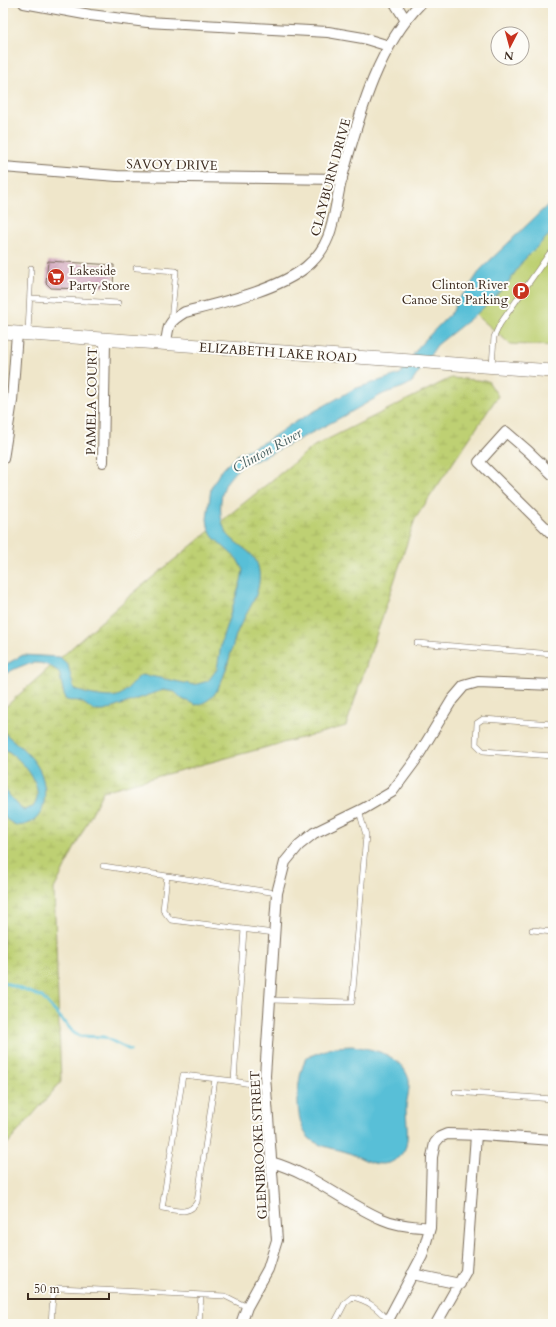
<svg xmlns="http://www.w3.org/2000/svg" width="556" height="1327" viewBox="0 0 556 1327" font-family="Cardo,serif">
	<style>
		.wetland { fill: url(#wetland-marsh); stroke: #7c7d48 }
		.park { fill: #bed073; stroke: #7c7d48 }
		.water { fill: #59bfd7; stroke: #4a747a }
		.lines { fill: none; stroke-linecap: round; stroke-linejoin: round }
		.stream { stroke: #59bfd7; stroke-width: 3 }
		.building { fill: url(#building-hatch) }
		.service-casing { stroke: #7a6c5a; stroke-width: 6 }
		.minor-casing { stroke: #7a6c5a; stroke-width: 12 }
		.tertiary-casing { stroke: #7a6c5a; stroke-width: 14 }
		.service { stroke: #fff; stroke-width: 5 }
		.minor { stroke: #fff; stroke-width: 10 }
		.tertiary { stroke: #fff; stroke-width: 13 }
		.labels { text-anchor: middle; stroke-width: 4; stroke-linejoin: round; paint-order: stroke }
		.street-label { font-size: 13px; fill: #3b2a1e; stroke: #fdfcf7 }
		.poi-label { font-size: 13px; fill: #3b2a1e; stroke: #fdfcf7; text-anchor: start }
		.water-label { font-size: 14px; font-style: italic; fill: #465e5f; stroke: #fdfcf7 }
	</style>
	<defs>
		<pattern id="wetland-marsh" width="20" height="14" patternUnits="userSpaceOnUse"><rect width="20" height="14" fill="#bed073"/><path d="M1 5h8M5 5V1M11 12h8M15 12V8" fill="none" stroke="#a4b363"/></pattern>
		<pattern id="building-hatch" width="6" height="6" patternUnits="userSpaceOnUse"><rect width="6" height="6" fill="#c992b1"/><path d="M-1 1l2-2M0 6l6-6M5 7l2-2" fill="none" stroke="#a4778f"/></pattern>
	</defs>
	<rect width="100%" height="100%" fill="#fdfcf7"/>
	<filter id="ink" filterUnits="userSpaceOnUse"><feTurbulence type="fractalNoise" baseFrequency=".025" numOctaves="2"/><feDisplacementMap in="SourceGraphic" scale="8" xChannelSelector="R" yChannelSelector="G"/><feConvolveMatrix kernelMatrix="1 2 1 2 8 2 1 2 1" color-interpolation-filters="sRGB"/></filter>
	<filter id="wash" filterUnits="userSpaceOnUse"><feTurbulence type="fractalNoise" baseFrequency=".012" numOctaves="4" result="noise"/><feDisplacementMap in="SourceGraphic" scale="16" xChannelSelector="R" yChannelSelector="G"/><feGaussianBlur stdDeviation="0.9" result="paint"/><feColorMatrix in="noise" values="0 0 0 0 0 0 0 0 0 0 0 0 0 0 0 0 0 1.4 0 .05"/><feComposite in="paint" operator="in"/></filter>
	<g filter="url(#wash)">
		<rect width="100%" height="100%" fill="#efe6ca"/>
		<path class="wetland" d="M451,378L488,381L498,396L415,519L346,726L103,791L54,889L61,1082L3,1149V709L132,594L314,446Z"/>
		<path class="park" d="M553,202V346L510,344L473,312Z"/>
		<path class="water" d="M553,200V231L523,261L505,287L480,311L437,345L412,382C403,389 391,390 381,395C340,419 298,440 255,461C242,463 237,469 229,479C218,492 217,526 231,538C242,549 257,553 259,571C262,597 244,613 236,635C230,653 227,673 217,690C213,698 205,703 196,705L182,699L175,692L163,690L104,711C87,712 90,704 78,701C73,700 70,702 65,699L59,672C38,656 24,664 3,675V666L23,655L60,657L68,665L74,689C83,694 112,700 120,695C128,690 133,681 141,675L155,677L194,685L208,681L217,669L222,639L241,581L243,570L237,559L213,537L208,526L207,519L211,488L220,472L237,455L268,440L290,425L354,389L400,374L420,345L453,311L457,300L467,290L481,269Z
			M3,732C16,743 31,754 39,769C48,786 48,818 27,824C21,826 17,826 12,823C9,821 5,819 3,815C1,808 3,795 3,787L16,804L24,810L33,807C48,787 20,757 3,748Z
			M352,1046C371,1049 391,1052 404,1069C406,1072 408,1076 409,1080C410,1089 407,1098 406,1107C406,1120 409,1134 406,1146C404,1153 396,1161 389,1163C373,1167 363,1158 349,1153C336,1148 320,1148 309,1138C293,1122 296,1075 307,1057L334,1047Z"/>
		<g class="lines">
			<path class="stream" d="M3,982L42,997L74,1033L79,1036L104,1037L130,1050"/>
		</g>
		<g id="blocks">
			<path class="building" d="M48,261L114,265L113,288L88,286L86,289L51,288L46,283Z"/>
		</g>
	</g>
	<g filter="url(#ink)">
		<use href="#blocks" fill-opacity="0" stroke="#7a6c5a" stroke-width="1"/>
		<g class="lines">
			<defs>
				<path id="service" d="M136,268L176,271L171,320
					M30,298L118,303
					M28,333L31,268
					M492,366L494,337L500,324L549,254
					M417,643L553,654
					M553,724L483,719L477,723L476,744L483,751L553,756
					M103,866L167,876
					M244,929L234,1081L266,1087
					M532,930L553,932
					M274,933L171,920L163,910L167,876L277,893
					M270,1000L352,1002L366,835L359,811
					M215,1079L197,1202C189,1216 176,1210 162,1208L183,1075L234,1081
					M455,1092L553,1099
					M51,1324L53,1295L59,1288L225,1296L247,1307
					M199,1324L201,1295
					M334,1324L345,1303L352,1297C368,1300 377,1308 388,1320"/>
				<path id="minor" d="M24,3L90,15L147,22L328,32L363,38L389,46
					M395,3L405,19
					M3,167L117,176L342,179
					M166,344C168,325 168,322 185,312C220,303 278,290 306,267C336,243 333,211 342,177C359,117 376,49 421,3
					M3,459L12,401L17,333
					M103,462L105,340
					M553,475L528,451L506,432L479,462L553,535
					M271,1162C313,1174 343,1202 382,1219C397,1226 414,1226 430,1228
					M412,1274L460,1284
					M241,1324L247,1307L268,1269L277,1240L265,1076L277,893L285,862L299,845L314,833L363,809L392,792L415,761L452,700L464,686L478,682L553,685
					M386,1324L422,1256L430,1228L432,1157L435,1143L440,1137L447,1134L481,1135L553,1140
					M436,1324L466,1271L476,1135"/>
				<path id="tertiary" d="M3,332L553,371"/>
			</defs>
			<use href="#service" class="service-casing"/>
			<use href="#minor" class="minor-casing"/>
			<use href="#tertiary" class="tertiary-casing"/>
			<use href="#service" class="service"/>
			<use href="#minor" class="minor"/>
			<use href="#tertiary" class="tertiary"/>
		</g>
	</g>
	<defs>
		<symbol id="supermarket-disc" viewBox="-11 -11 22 22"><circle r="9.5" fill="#c8321e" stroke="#fdfcf7"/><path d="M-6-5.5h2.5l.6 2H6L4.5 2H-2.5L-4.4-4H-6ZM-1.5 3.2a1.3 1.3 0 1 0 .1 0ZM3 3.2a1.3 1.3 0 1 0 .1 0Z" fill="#fff"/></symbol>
		<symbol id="parking-disc" viewBox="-11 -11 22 22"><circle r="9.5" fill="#c8321e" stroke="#fdfcf7"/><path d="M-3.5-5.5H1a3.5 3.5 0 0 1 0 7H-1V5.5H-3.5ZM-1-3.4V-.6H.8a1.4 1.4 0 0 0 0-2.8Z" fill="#fff"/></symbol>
	</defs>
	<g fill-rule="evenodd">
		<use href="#supermarket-disc" x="46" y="267" width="20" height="20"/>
		<use href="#parking-disc" x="511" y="281" width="20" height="20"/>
	</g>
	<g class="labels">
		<g class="street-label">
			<text transform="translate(172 164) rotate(1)" y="5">SAVOY DRIVE</text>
			<text transform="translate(330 177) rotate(-75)" y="5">CLAYBURN DRIVE</text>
			<text transform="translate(278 352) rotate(4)" y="5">ELIZABETH LAKE ROAD</text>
			<text transform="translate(91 401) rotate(-89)" y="5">PAMELA COURT</text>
			<text transform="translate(258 1145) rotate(-93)" y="5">GLENBROOKE STREET</text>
		</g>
		<g class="poi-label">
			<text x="69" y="275">Lakeside<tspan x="69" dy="15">Party Store</tspan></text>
			<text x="508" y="289" text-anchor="end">Clinton River<tspan x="508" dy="15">Canoe Site Parking</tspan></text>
		</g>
		<g class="water-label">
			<text transform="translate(267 450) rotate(-29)" y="5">Clinton River</text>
		</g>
	</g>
	<rect width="556" height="1327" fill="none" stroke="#fdfcf7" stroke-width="16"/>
	<g transform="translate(510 46) rotate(186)"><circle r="19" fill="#fdfcf7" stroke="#afa8a0"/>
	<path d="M0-3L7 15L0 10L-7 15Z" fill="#c8321e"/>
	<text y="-6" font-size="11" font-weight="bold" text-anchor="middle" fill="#3b2a1e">N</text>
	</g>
	<path d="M28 1293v6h81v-6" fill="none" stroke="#3b2a1e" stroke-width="2"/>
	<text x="34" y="1293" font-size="12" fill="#3b2a1e" stroke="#fdfcf7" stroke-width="3" paint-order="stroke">50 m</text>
</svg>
